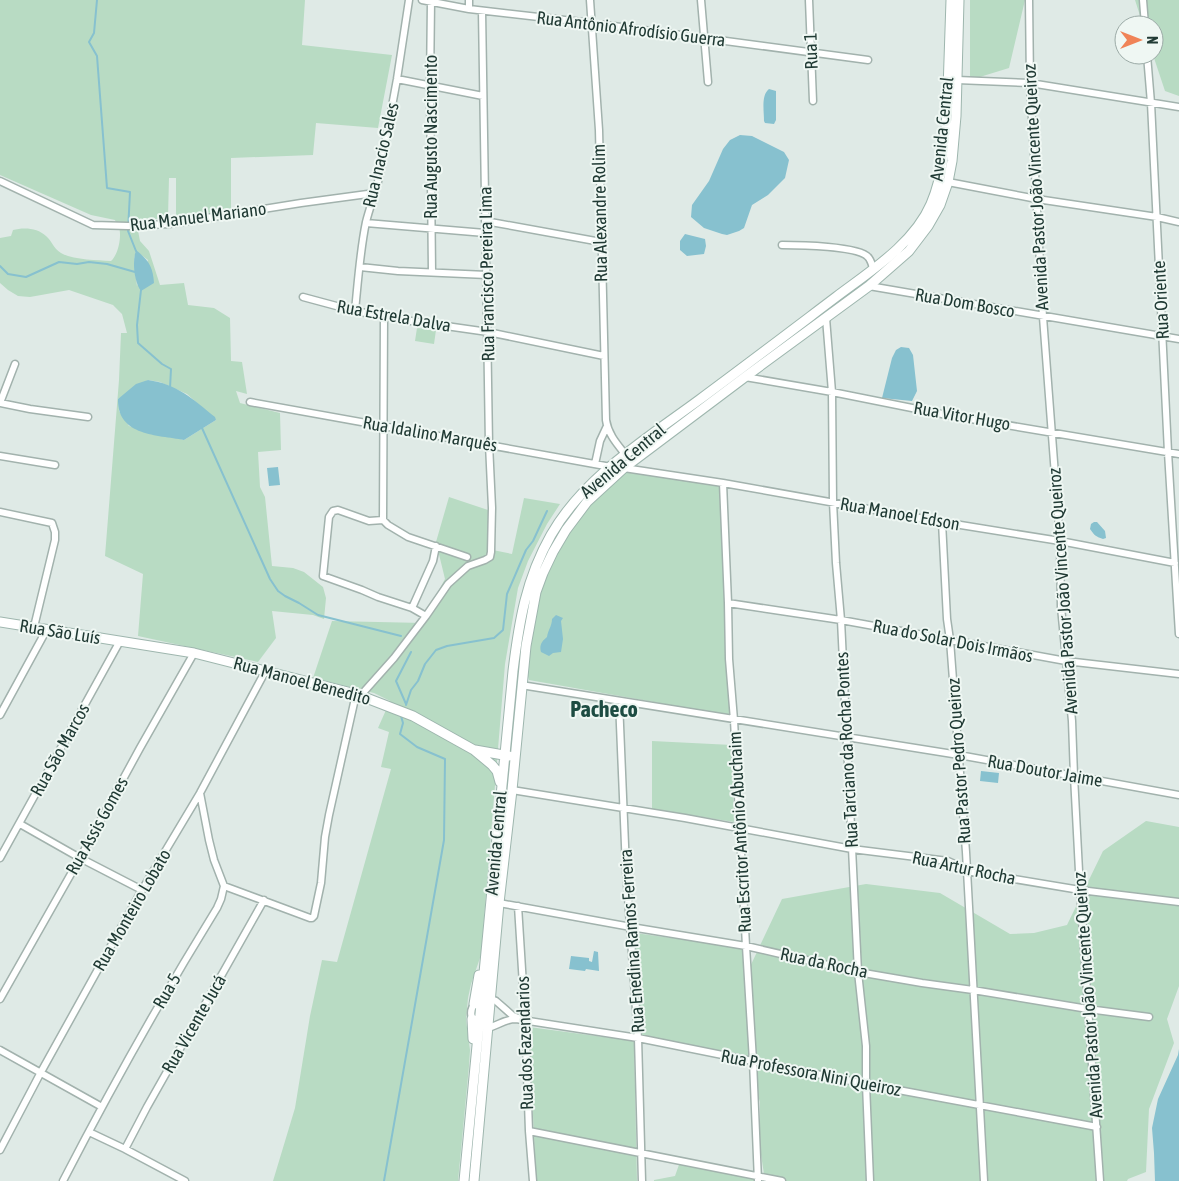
<svg xmlns="http://www.w3.org/2000/svg" width="1179" height="1181" viewBox="0 0 1179 1181" font-family="'Asap Condensed',sans-serif">
	<style>
		.green { fill: #b8dbc3; fill-rule: evenodd }
		.water { fill: #87c1cf }
		.lines { fill: none; stroke-linecap: round; stroke-linejoin: round }
		.stream { stroke: #87c1cf; stroke-width: 2 }
		.minor-casing { stroke: #a2b2ad; stroke-width: 9 }
		.secondary-casing { stroke: #9eb6ae; stroke-width: 11 }
		.minor { stroke: #fff; stroke-width: 6 }
		.secondary { stroke: #fff; stroke-width: 9 }
		.labels { text-anchor: middle; stroke-width: 4; stroke-linejoin: round; paint-order: stroke }
		.street-label { font-size: 18px; fill: #203a34; stroke: #eff7f3 }
		.district-label { font-size: 22px; font-weight: bold; fill: #1d4c42; stroke: #eff7f3 }
	</style>
	<rect width="100%" height="100%" fill="#dfeae6"/>
	<path class="green" d="M0,0H305L302,45L392,55L378,128L316,123L313,155L231,158V210L176,217V178H169L168,217L150,220H136L140,241L149,251L160,285L184,283L188,305L214,308L230,318L231,361L242,362L247,394L236,391L240,403L280,413L281,450L258,452L260,487L265,497L272,566L293,568L304,572L323,587L326,598L324,619L313,615L272,611L276,638L258,662L138,636L143,574L105,556L119,380L121,333H127L122,314L113,305L69,290L30,297L18,296L8,290L0,283V238L11,236L13,230C24,227 38,228 46,236C52,241 53,248 61,253C73,260 97,260 111,261C118,255 122,237 119,227C119,226 115,221 115,220L91,215L0,175ZM136,251L148,260L137,286C136,274 132,262 136,251ZM148,380L160,382L187,394L216,420L184,440L129,426L119,411L118,399Z
		M970,0H1025L1009,68L970,80Z
		M1135,0H1179V96L1165,91L1153,55L1154,25H1143Z
		M417,328L436,330L434,344L415,341Z
		M627,471L721,486L733,716L529,680L527,672L533,625L539,599L548,572L562,544L584,511L608,487Z
		M449,497L488,510V549L512,554L524,498L560,504L547,524L528,561L518,588L505,664L481,955L471,984L468,998L466,1020L470,1050L469,1066L458,1181H273L295,1108L310,1016L322,960L337,962L391,769L381,767L389,732L378,728L390,701L374,693L313,678L332,621L424,623L427,612L445,579L436,542Z
		M652,741L732,745L734,822L652,809Z
		M1146,821L1179,827V986L1167,1019L1174,1043L1149,1109L1146,1172L1128,1179L1127,1181H654V1180L675,1176L681,1159L764,1174L760,1148V1102L746,1057L641,1036L635,933L744,948L748,971L782,899L866,884L940,893L1010,934L1034,933L1067,925L1103,851Z
		M529,1027L634,1041L637,1181H536Z"/>
	<path class="water" d="M769,89L776,91V120L774,124L765,123L764,121C764,111 761,95 769,89Z
		M740,135L752,136L784,152L789,160L785,178L768,195L752,205L744,228L739,231L727,235L722,234L704,228L691,217L692,205L709,181L723,149L730,140Z
		M685,234L705,239L706,246L704,254L687,256L680,250V241Z
		M136,250C148,260 153,266 154,283L141,291C134,281 132,262 136,250Z
		M901,347L909,348L913,355L917,391L912,401L882,398L892,358L896,350Z
		M148,380C177,384 193,399 215,417L216,420L184,440C157,435 117,436 118,399L136,384Z
		M278,467L280,485L269,486L267,468Z
		M1094,522H1097L1105,531L1106,538L1103,539C1095,536 1095,536 1090,529L1091,524Z
		M556,615L563,618L561,621L563,639L561,652L553,653L549,656L541,652C539,645 542,641 547,637C548,630 552,626 552,619Z
		M981,771L999,773L998,783L980,781Z
		M594,951L598,952L599,971L586,969L585,971L569,969L571,956L589,958V961L592,962Z
		M1179,1049V1181H1155L1154,1153L1152,1128L1158,1099L1178,1055Z"/>
	<g class="lines">
		<path class="stream" d="M97,0L94,33L89,42L97,56L107,188L130,192L128,231L136,251
			M0,266L8,274L26,277L59,262L77,264L89,262L107,264L135,272
			M141,290L137,325L138,343L162,364L171,369L170,388
			M202,428L270,579L278,591L285,596L299,603L318,615L401,636
			M406,704L396,681L411,652
			M406,705L411,690L418,681L425,664L436,650L447,646L494,638L503,630L507,594L526,550L533,541L547,511
			M384,1181L444,840L445,759L417,747L400,734L403,723L401,716"/>
		<defs>
			<path id="minor" d="M422,0L469,9L591,23L868,60
				M590,0L599,130L606,420C608,434 617,444 625,454
				M701,0L708,82
				M809,0L813,101
				M1029,0L1030,83L1043,317L1060,541L1061,607L1072,721L1074,776L1080,890L1100,1181
				M1143,0L1145,25
				M431,1L430,86L432,272
				M469,9V0
				M1147,55L1151,103L1168,452L1179,634
				M397,79L483,96
				M957,80L1030,83L1179,107
				M0,181L93,225L128,226L169,224L301,203L375,193
				M948,182L1037,199L1157,217L1179,222
				M485,221L601,242
				M366,223L485,233
				M782,245C798,245 859,246 868,257C871,260 872,265 873,268
				M360,267L398,271L487,275
				M869,286L1179,339
				M303,297L355,311L404,320L488,332L604,356
				M355,311C358,281 360,251 366,222C370,206 376,192 379,177L397,79L409,0
				M826,318L832,392L833,502L836,563L841,620L858,972L866,1046V1084L870,1181
				M745,377L832,392L947,415L1179,454
				M250,402L611,467
				M0,403L30,409L88,417
				M0,403L15,364
				M0,456L55,465
				M595,464L600,441L607,426
				M624,468L723,483L942,522L1060,541L1175,563
				M723,483L728,603L729,659L734,720L746,946L753,1061L758,1181
				M0,512L52,523L55,532V540L34,627
				M383,520L384,316
				M942,522L947,619L950,640L966,852L984,1181
				M728,603L841,620L1066,661L1179,674
				M412,608L433,561L436,546
				M426,616L412,608L378,597L362,590L323,576L329,517L333,511L338,510L369,521L383,520L388,525L408,537L467,557
				M521,685L959,755L1179,795
				M361,695L394,658L426,616L448,584L468,566L485,560L490,557L491,552L492,508L489,444L482,11
				M619,701L626,869L638,1038L642,1181
				M0,715L47,629
				M512,790L685,818L852,849L948,861L959,866L966,871L1080,890L1179,902
				M20,824L80,858L142,890
				M0,858L120,641
				M224,886L310,918H312L314,916L321,883L325,837L329,815L356,694
				M499,903L631,927L746,946L858,972L922,983L973,990L1088,1009L1149,1017
				M518,906L525,1017L529,1131L533,1181
				M489,998L496,1001L513,1016L526,1021
				M0,999L80,858L140,748L194,653
				M474,1022C469,1014 471,1007 477,1001
				M486,1028C497,1027 503,1019 516,1019L638,1038L866,1084L1097,1127
				M0,1050L102,1107
				M529,1131L782,1181
				M89,1132L125,1149L185,1181
				M125,1149L147,1107L264,900
				M0,1150L41,1072L142,890L200,793L266,670
				M63,1181C111,1088 162,997 217,908L221,899L224,886L214,860L209,840L200,793"/>
			<path id="secondary" d="M0,622L194,653L356,694L413,716L474,750L492,765L497,771L500,782
				M475,750L509,756
				M474,1004L479,975
				M472,1019L473,1039
				M464,1181L513,671C519,622 526,579 551,535C584,477 646,439 699,400C745,366 791,331 836,297C869,272 914,244 931,204C946,169 946,128 948,90C949,60 950,30 951,0
				M474,1181L499,903L512,790L526,646L536,592L543,573L553,552L566,530L587,502L624,468L745,377L869,286L909,251L928,226L940,205L948,182L952,161L956,116L959,0"/>
		</defs>
		<use href="#minor" class="minor-casing"/>
		<use href="#secondary" class="secondary-casing"/>
		<use href="#minor" class="minor"/>
		<use href="#secondary" class="secondary"/>
	</g>
	<g class="labels">
		<g class="street-label">
			<text transform="translate(631 29) rotate(7)" y="6">Rua Antônio Afrodísio Guerra</text>
			<text transform="translate(811 51) rotate(-92)" y="6">Rua 1</text>
			<text transform="translate(942 129) rotate(-84)" y="6">Avenida Central</text>
			<text transform="translate(431 137) rotate(-90)" y="6">Rua Augusto Nascimento</text>
			<text transform="translate(381 155) rotate(-77)" y="6">Rua Inacio Sales</text>
			<text transform="translate(1036 187) rotate(-93)" y="6">Avenida Pastor João Vincente Queiroz</text>
			<text transform="translate(600 213) rotate(-91)" y="6">Rua Alexandre Rolim</text>
			<text transform="translate(198 217) rotate(-7)" y="6">Rua Manuel Mariano</text>
			<text transform="translate(487 274) rotate(-91)" y="6">Rua Francisco Pereira Lima</text>
			<text transform="translate(1161 300) rotate(-93)" y="6">Rua Oriente</text>
			<text transform="translate(965 303) rotate(10)" y="6">Rua Dom Bosco</text>
			<text transform="translate(394 316) rotate(10)" y="6">Rua Estrela Dalva</text>
			<text transform="translate(962 416) rotate(10)" y="6">Rua Vitor Hugo</text>
			<text transform="translate(430 434) rotate(10)" y="6">Rua Idalino Marquês</text>
			<text transform="translate(623 461) rotate(-40)" y="6">Avenida Central</text>
			<text transform="translate(900 514) rotate(10)" y="6">Rua Manoel Edson</text>
			<text transform="translate(1063 591) rotate(-94)" y="6">Avenida Pastor João Vincente Queiroz</text>
			<text transform="translate(60 632) rotate(9)" y="6">Rua São Luís</text>
			<text transform="translate(953 641) rotate(11)" y="6">Rua do Solar Dois Irmãos</text>
			<text transform="translate(302 681) rotate(15)" y="6">Rua Manoel Benedito</text>
			<text transform="translate(60 750) rotate(-61)" y="6">Rua São Marcos</text>
			<text transform="translate(847 750) rotate(-93)" y="6">Rua Tarciano da Rocha Pontes</text>
			<text transform="translate(959 761) rotate(-94)" y="6">Rua Pastor Pedro Queiroz</text>
			<text transform="translate(1045 771) rotate(10)" y="6">Rua Doutor Jaime</text>
			<text transform="translate(97 826) rotate(-61)" y="6">Rua Assis Gomes</text>
			<text transform="translate(740 832) rotate(-93)" y="6">Rua Escritor Antônio Abuchaim</text>
			<text transform="translate(496 843) rotate(-85)" y="6">Avenida Central</text>
			<text transform="translate(964 868) rotate(12)" y="6">Rua Artur Rocha</text>
			<text transform="translate(132 910) rotate(-60)" y="6">Rua Monteiro Lobato</text>
			<text transform="translate(632 941) rotate(-94)" y="6">Rua Enedina Ramos Ferreira</text>
			<text transform="translate(824 963) rotate(12)" y="6">Rua da Rocha</text>
			<text transform="translate(167 991) rotate(-60)" y="6">Rua 5</text>
			<text transform="translate(1088 995) rotate(-94)" y="6">Avenida Pastor João Vincente Queiroz</text>
			<text transform="translate(194 1024) rotate(-60)" y="6">Rua Vicente Jucá</text>
			<text transform="translate(525 1043) rotate(-92)" y="6">Rua dos Fazendarios</text>
			<text transform="translate(811 1073) rotate(11)" y="6">Rua Professora Nini Queiroz</text>
		</g>
		<g class="district-label">
			<text x="604" y="717">Pacheco</text>
		</g>
	</g>
	<g transform="translate(1139 40) rotate(90)"><circle r="24" fill="#eff7f3" stroke="#9caba7"/>
	<path d="M0-4L9 19L0 12L-9 19Z" fill="#f08357"/>
	<text y="-8" font-size="14" font-weight="bold" text-anchor="middle" fill="#203a34">N</text>
	</g>
</svg>
